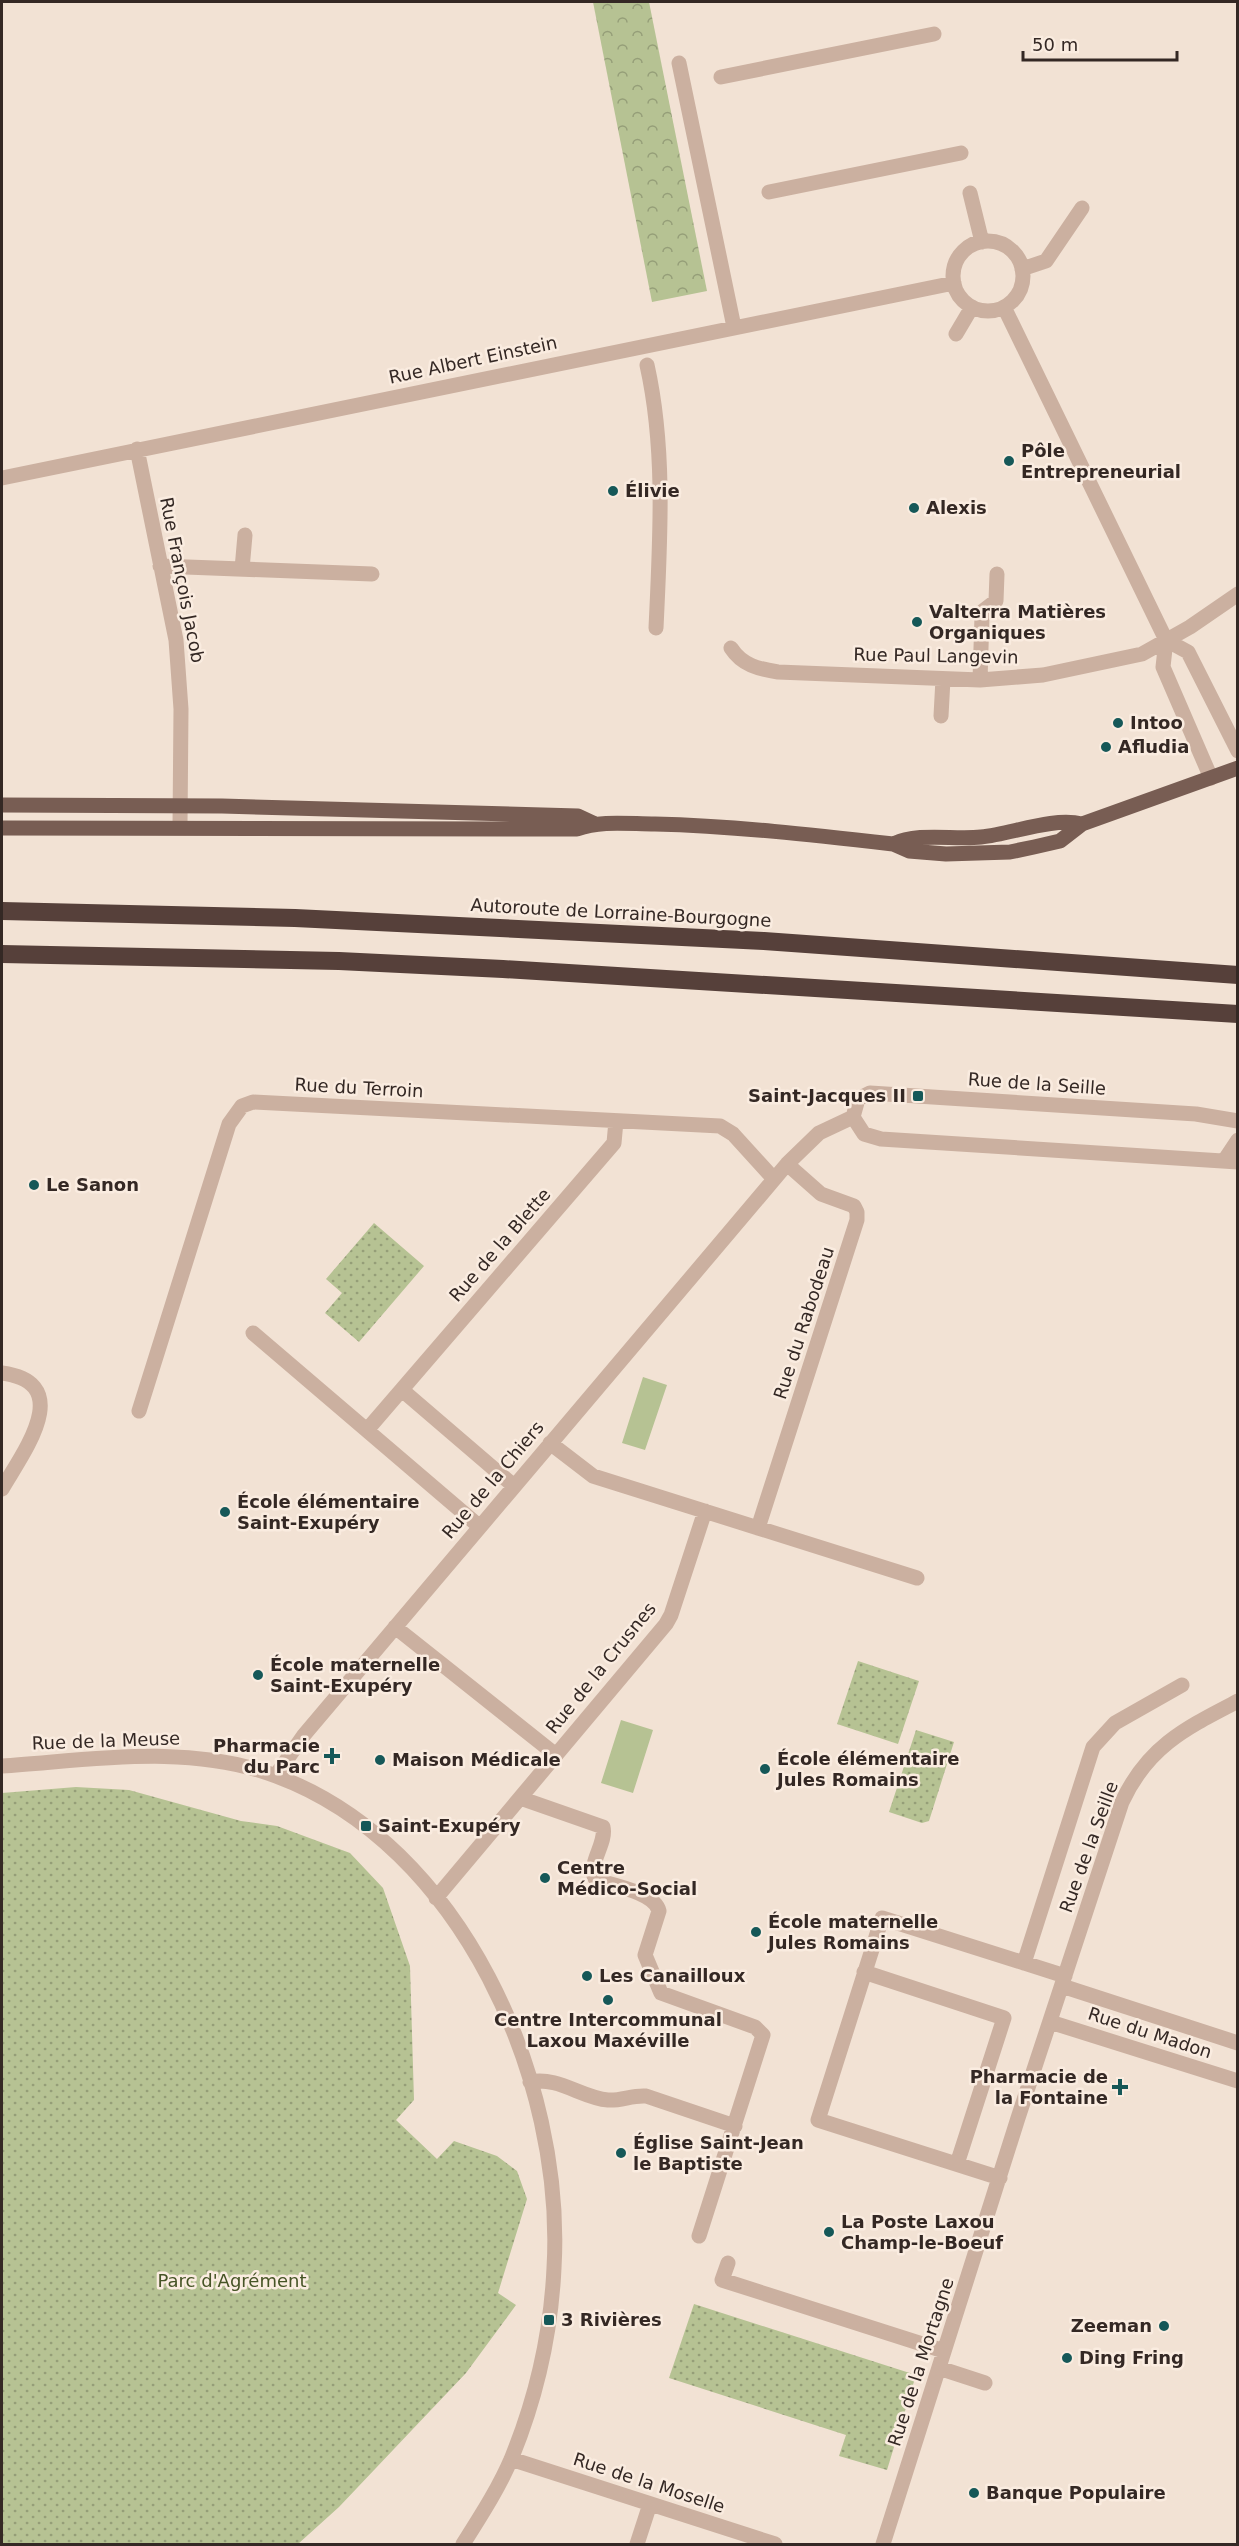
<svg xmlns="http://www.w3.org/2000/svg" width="1239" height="2546" viewBox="0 0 1239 2546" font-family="'DejaVu Sans',sans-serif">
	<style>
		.grass { fill: url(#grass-dots) }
		.forest { fill: url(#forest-crowns) }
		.garden { fill: #b6c293 }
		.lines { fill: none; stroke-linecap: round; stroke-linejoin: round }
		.minor { stroke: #cbb0a0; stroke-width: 15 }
		.major { stroke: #785d53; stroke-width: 15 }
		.highway { stroke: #56403a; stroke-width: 18 }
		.poi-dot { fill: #165858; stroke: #faece0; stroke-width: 2 }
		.labels { text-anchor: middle; stroke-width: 5; stroke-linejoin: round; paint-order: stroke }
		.street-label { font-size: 18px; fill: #342824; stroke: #faece0 }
		.poi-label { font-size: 18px; font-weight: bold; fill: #342824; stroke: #faece0; text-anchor: start }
		.park-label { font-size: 18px; fill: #465426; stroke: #faece0 }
	</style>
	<defs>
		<pattern id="grass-dots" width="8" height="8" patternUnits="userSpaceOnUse" patternTransform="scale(1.5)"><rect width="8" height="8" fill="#b6c293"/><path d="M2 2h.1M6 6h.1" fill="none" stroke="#959e78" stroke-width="1.8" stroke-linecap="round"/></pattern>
		<pattern id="forest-crowns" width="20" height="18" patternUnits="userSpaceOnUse" patternTransform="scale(1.5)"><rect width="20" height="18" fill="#b6c293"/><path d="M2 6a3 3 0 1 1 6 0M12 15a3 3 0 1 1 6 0" fill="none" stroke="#959e78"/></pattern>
	</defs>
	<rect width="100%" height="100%" fill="#f2e2d4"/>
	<path class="grass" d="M374,1223L424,1266L359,1342L325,1313L342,1293L326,1279Z
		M858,1661L919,1681L898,1744L837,1724Z
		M916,1730L954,1742L929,1821L922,1823L889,1812Z
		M76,1787L129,1790L241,1821L277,1826L350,1853L383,1888L410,1966L414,2100L396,2120L437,2159L454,2141L497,2156L517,2171L527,2199L498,2293L516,2305L466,2373L339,2507L298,2544H2V1793Z
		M694,2304L916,2375L887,2470L839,2456L846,2435L669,2378Z"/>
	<path class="forest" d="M593,2H649L707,291L652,302Z"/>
	<path class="garden" d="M643,1377L667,1385L645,1450L622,1443Z
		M621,1720L653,1730L633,1793L601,1783Z"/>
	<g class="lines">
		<path class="minor" d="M679,63L734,327
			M721,77L934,34
			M769,192L961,153
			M970,193L982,242
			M953 276a35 35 0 1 1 70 0a35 35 0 1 1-70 0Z
			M1022,269L1046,261L1082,208
			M1004,307L1166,640L1163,667L1211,778
			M956,334L972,307
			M647,365C666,450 660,541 656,628
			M137,449L176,640L181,709L180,826
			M2,478L954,283
			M160,566L372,574
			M242,569L245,535
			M1166,640L1188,652L1238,751
			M731,648C742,665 758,669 778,672L980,680L1043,675L1142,654L1190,627L1238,594
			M980,680L982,616L983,611L996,601L997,574
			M941,716L943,679
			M1238,1121L1196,1114L870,1093L858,1099L853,1117L864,1134L881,1139L1238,1162
			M1224,1161L1238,1140
			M253,1333L480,1527
			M2,1373C77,1383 22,1454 2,1489
			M402,1390L514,1486
			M139,1411L229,1124L242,1106L253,1102L720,1126L733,1134L774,1179
			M367,1430L614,1143L616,1121
			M550,1443L593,1476L917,1578
			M758,1528L857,1220V1212L854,1206L821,1194L787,1164
			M395,1627L556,1755
			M2,1766C92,1760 189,1743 276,1776C462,1845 565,2081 554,2268C551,2332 536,2398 512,2457C499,2488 480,2517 463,2544
			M276,1775L304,1735L787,1164L819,1133L853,1117
			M520,1798L603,1827C607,1844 586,1865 596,1880C613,1885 655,1893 659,1911L645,1955L661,1993L755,2027L763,2035L699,2236
			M436,1898L666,1624L671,1615L705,1511
			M1024,1963L1093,1747L1115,1723L1182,1685
			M864,1972L1004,2018L957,2164
			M1062,1986L1238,2043
			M1050,2022L1238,2081
			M530,2082C558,2076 582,2098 608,2100C621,2101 632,2095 646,2096L735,2126
			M1000,2178L818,2120L882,1918L1065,1976
			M728,2263L722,2280L944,2351
			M939,2368L985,2383
			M511,2459L775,2544
			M637,2544L650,2504
			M883,2544L1018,2118L1122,1802C1148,1746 1186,1728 1238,1701"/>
		<path class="major" d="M2,805L222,806L578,816L593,823
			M2,828L577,829C601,820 629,824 655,824C734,826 814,835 893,844L909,851L946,854L1010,852L1034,847L1060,841L1082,824L1238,768
			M893,844C919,832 953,840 981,837C1012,834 1052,817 1082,824"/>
		<path class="highway" d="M2,911L295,918L764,941L1238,975
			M2,954L339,961L503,969L1238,1014"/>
	</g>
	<g class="poi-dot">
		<circle cx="1009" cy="461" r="6"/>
		<circle cx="613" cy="491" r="6"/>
		<circle cx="914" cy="508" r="6"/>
		<circle cx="917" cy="622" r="6"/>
		<circle cx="1118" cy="723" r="6"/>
		<circle cx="1106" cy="747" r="6"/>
		<rect x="912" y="1090" width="12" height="12" rx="3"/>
		<circle cx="34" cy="1185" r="6"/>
		<circle cx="225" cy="1512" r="6"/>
		<circle cx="258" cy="1675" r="6"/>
		<path d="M329 1747h6v6h6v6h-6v6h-6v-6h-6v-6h6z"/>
		<circle cx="380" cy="1760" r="6"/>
		<circle cx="765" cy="1769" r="6"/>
		<rect x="360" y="1820" width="12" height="12" rx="3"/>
		<circle cx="545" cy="1878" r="6"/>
		<circle cx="756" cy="1932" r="6"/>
		<circle cx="587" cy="1976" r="6"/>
		<circle cx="608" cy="2000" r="6"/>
		<path d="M1117 2078h6v6h6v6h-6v6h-6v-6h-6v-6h6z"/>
		<circle cx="621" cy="2153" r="6"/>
		<circle cx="829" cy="2232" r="6"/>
		<rect x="543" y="2314" width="12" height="12" rx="3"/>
		<circle cx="1164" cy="2326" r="6"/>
		<circle cx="1067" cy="2358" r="6"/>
		<circle cx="974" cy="2493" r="6"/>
	</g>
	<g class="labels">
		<g class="street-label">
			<text transform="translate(473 360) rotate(-12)" y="6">Rue Albert Einstein</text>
			<text transform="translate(182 580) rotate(79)" y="6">Rue François Jacob</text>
			<text transform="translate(936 656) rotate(1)" y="6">Rue Paul Langevin</text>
			<text transform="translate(621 913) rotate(3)" y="6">Autoroute de Lorraine-Bourgogne</text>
			<text transform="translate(1037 1084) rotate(4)" y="6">Rue de la Seille</text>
			<text transform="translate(359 1088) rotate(3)" y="6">Rue du Terroin</text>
			<text transform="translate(500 1245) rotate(-49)" y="6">Rue de la Blette</text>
			<text transform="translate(804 1323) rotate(-72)" y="6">Rue du Rabodeau</text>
			<text transform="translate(493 1480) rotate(-50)" y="6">Rue de la Chiers</text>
			<text transform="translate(601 1668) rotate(-51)" y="6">Rue de la Crusnes</text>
			<text transform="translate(106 1741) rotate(-2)" y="6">Rue de la Meuse</text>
			<text transform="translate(1089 1847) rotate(-70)" y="6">Rue de la Seille</text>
			<text transform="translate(1150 2033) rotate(18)" y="6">Rue du Madon</text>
			<text transform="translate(921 2362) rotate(-72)" y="6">Rue de la Mortagne</text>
			<text transform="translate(649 2483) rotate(18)" y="6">Rue de la Moselle</text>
		</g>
		<g class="poi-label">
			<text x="1021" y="457">Pôle<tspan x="1021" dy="21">Entrepreneurial</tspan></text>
			<text x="625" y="497">Élivie</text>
			<text x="926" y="514">Alexis</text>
			<text x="929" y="618">Valterra Matières<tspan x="929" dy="21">Organiques</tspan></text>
			<text x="1130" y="729">Intoo</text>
			<text x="1118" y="753">Afludia</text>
			<text x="906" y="1102" text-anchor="end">Saint-Jacques II</text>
			<text x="46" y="1191">Le Sanon</text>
			<text x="237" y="1508">École élémentaire<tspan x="237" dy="21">Saint-Exupéry</tspan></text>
			<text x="270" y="1671">École maternelle<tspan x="270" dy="21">Saint-Exupéry</tspan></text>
			<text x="320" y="1752" text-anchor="end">Pharmacie<tspan x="320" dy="21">du Parc</tspan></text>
			<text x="777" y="1765">École élémentaire<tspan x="777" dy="21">Jules Romains</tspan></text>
			<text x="392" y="1766">Maison Médicale</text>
			<text x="378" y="1832">Saint-Exupéry</text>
			<text x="557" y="1874">Centre<tspan x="557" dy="21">Médico-Social</tspan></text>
			<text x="768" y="1928">École maternelle<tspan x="768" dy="21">Jules Romains</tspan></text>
			<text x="599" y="1982">Les Canailloux</text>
			<text x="608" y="2026" text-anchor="middle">Centre Intercommunal<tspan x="608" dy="21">Laxou Maxéville</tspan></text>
			<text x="1108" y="2083" text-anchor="end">Pharmacie de<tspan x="1108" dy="21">la Fontaine</tspan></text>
			<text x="633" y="2149">Église Saint-Jean<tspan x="633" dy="21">le Baptiste</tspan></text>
			<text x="841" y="2228">La Poste Laxou<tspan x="841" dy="21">Champ-le-Boeuf</tspan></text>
			<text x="561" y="2326">3 Rivières</text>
			<text x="1152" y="2332" text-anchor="end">Zeeman</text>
			<text x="1079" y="2364">Ding Fring</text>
			<text x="986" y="2499">Banque Populaire</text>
		</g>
		<g class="park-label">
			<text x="232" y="2287">Parc d'Agrément</text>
		</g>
	</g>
	<rect width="1239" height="2546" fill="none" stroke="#342824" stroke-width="6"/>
	<path d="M1023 51v9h154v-9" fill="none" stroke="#342824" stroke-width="3"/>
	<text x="1032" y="51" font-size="18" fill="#342824" stroke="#faece0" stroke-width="4.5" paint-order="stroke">50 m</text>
</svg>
